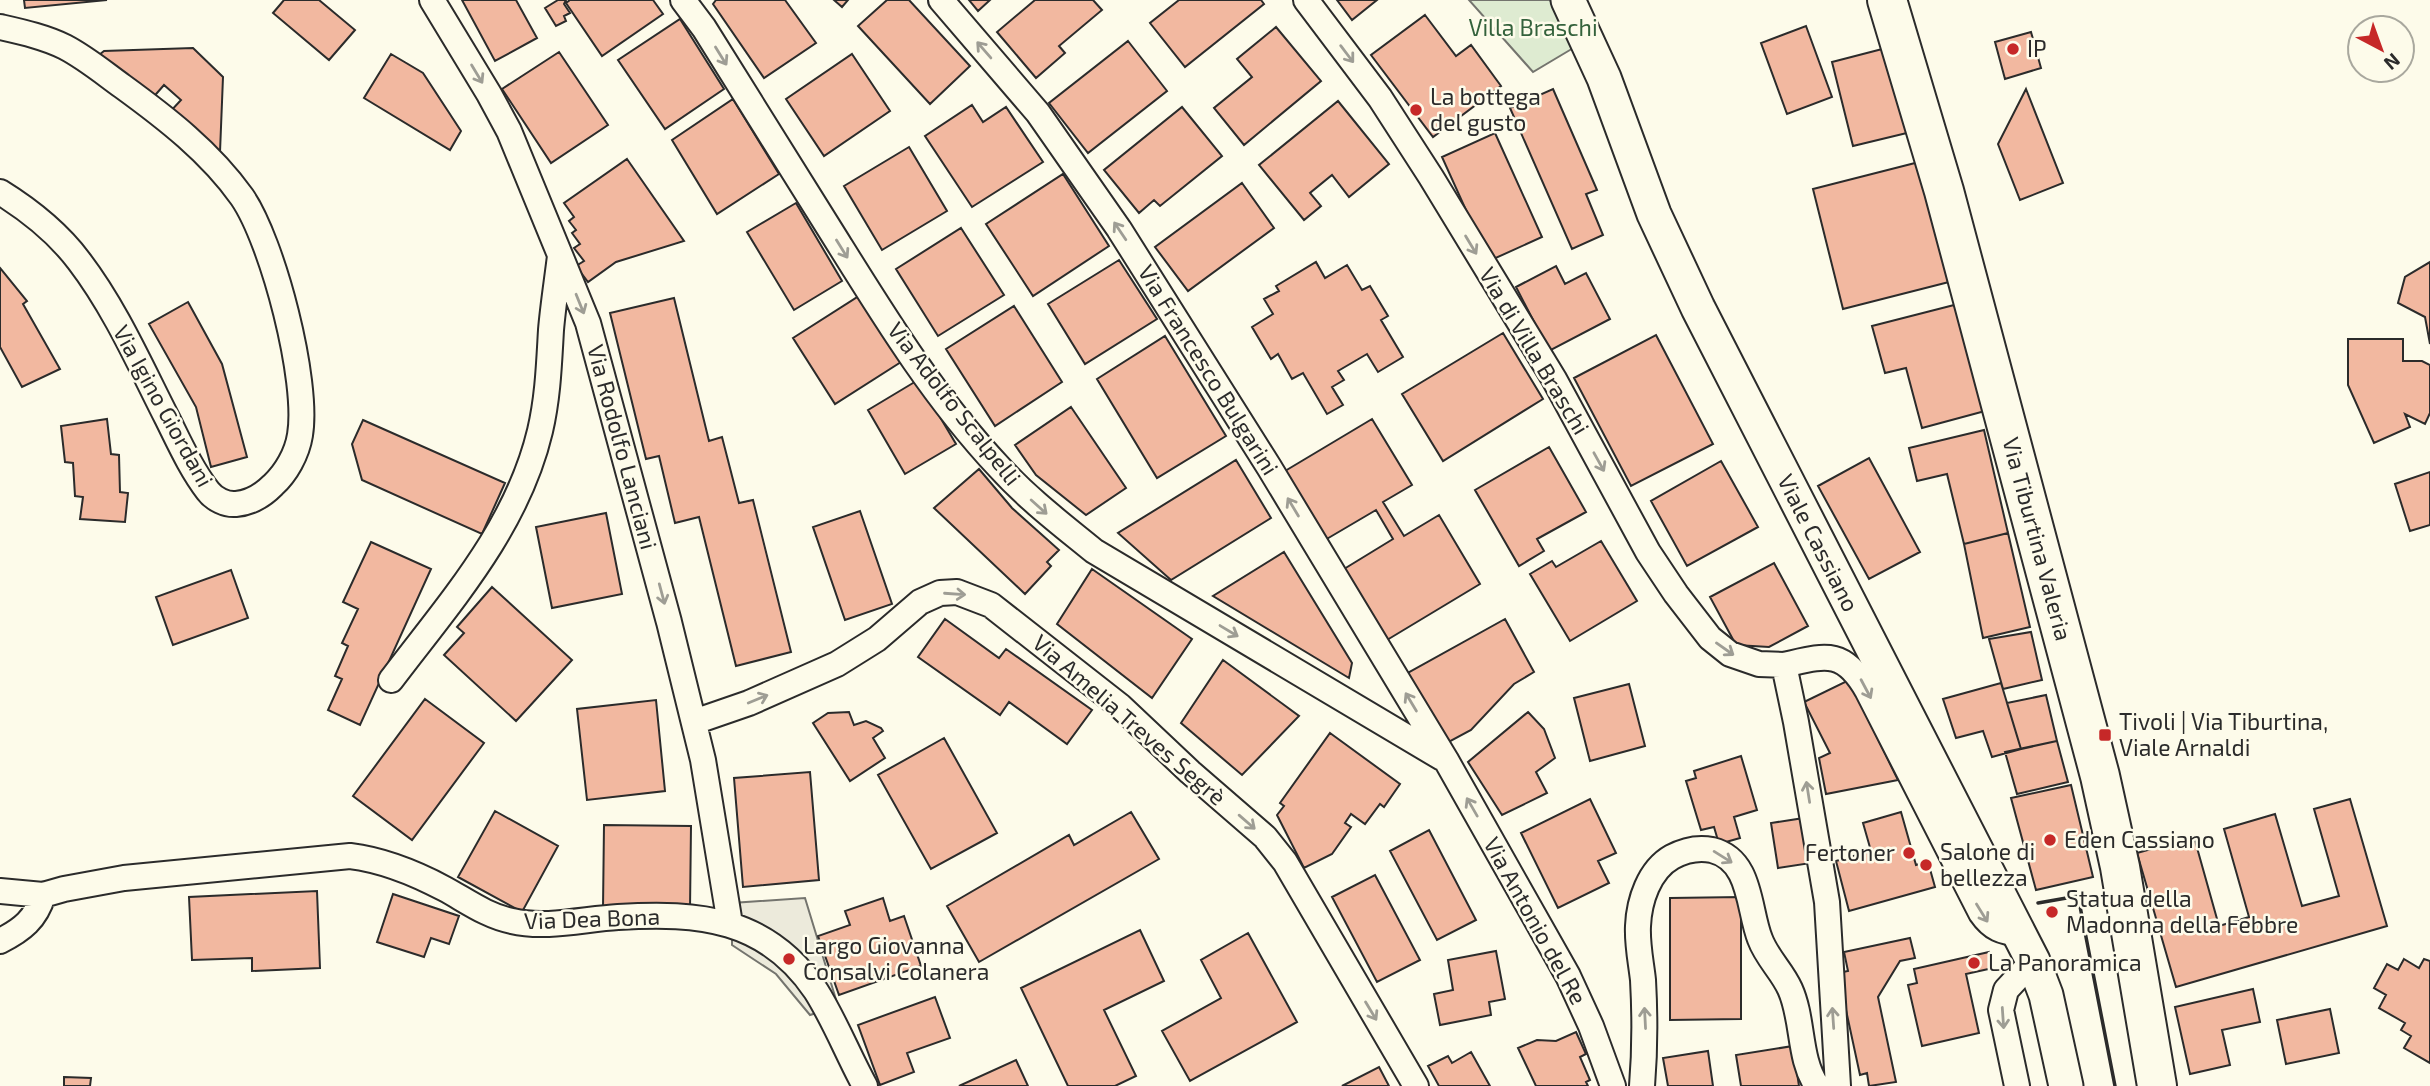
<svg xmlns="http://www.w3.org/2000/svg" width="2430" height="1086" viewBox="0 0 2430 1086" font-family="'Exo 2',sans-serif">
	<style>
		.green { fill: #deebd1; stroke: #74746e; stroke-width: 2 }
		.parking { fill: #eceadb; stroke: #74746e; stroke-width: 2 }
		.building { fill: #f2b8a0; stroke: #2b2b2b; stroke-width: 2 }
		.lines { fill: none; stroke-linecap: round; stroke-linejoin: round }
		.street-casing { stroke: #2b2b2b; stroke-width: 28 }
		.secondary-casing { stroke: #2b2b2b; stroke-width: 37 }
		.primary-casing { stroke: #2b2b2b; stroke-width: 42 }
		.street { stroke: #fdfbea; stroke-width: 24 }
		.secondary { stroke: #fdfbea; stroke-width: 33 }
		.primary { stroke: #fdfbea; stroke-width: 38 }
		.wall { stroke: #2b2b2b; stroke-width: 3.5 }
		.oneway { stroke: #9e9d94 }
		.poi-dot { fill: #c62828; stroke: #fdfbea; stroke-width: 2.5 }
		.labels { text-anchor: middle; stroke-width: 5; stroke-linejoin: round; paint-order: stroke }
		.park-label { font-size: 23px; fill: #34623c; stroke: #fdfbea }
		.poi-label { font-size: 23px; fill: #2b2b2b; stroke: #fdfbea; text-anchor: start }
		.street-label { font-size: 23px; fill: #2b2b2b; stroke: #fdfbea }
	</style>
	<rect width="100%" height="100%" fill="#fdfbea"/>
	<path class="green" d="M1469,0H1550L1575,47L1533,72Z"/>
	<path class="parking" d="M805,898L838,1006L810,1015L776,974L732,945V903Z"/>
	<path class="building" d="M24,0H107L25,8Z
		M284,0H319L355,30L329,60L273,13Z
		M462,0H516L537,38L495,61Z
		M558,0H566L564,4L570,13L564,16L566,21L556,26L545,8Z
		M570,0H653L663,14L602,56L566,3Z
		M716,0H785L816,43L764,78L713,4Z
		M834,0H848L842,7Z
		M887,0H909L970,66L930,104L858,26Z
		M969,0H990L978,11Z
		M1035,0H1093L1102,10L1059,46L1065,53L1036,78L997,32Z
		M1179,0H1261L1264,4L1185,67L1150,23Z
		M1337,0H1377L1352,20Z
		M1425,15L1456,56L1471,45L1501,86L1433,137L1371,55Z
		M680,19L724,89L665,129L618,60Z
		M1806,26L1832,97L1787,114L1761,43Z
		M1276,27L1321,81L1244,145L1214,108L1252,77L1237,59Z
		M2031,32L2041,68L2005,79L1995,42Z
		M1128,41L1167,91L1088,153L1049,103Z
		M1890,47L1911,132L1853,146L1832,62Z
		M193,48L223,77L220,152L167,115L181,100L164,85L150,101L99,55L104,51Z
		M559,52L608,125L551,163L502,89Z
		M391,54L423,73L461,131L450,150L364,98Z
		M852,54L890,111L824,156L786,99Z
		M1553,89L1597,190L1586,194L1603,235L1572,249L1510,108Z
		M2026,89L2063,183L2020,200L1998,144Z
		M733,99L779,174L717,214L672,140Z
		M1338,101L1389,164L1349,197L1332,175L1310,193L1321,206L1304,220L1259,165Z
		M972,105L983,122L1006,107L1043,162L972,207L925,136Z
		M1182,107L1222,156L1160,206L1154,200L1139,213L1104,170Z
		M1495,133L1542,237L1489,261L1442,157Z
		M909,147L947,211L882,250L844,186Z
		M627,159L684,241L616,262L588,282L576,266L584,261L574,248L580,244L572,233L576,230L569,221L574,217L564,203Z
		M1919,162L1949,282L1843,309L1813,189Z
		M1063,174L1109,246L1033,296L986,224Z
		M1242,183L1274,228L1188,291L1155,247Z
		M796,203L842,281L794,310L747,232Z
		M961,228L1004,295L938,336L896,269Z
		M1119,260L1157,319L1085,364L1048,304Z
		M1316,262L1325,278L1347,265L1362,290L1370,286L1388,316L1381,320L1403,357L1378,372L1367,354L1338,371L1344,380L1332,387L1343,405L1327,414L1303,373L1292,379L1278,354L1271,359L1252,327L1273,314L1264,299L1279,291L1276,286Z
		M2430,262V344L2425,317L2398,303L2405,277Z
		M1556,266L1565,284L1586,273L1610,319L1549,351L1516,287Z
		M0,268L27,301L23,304L60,369L22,387L0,347Z
		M859,296L901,362L835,404L793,338Z
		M674,298L709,441L722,437L739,503L753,500L791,652L736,666L699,517L675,523L659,456L646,459L610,313Z
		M188,302L222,364L247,457L211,467L196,407L149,324Z
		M1958,304L1985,411L1922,428L1906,368L1885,373L1872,326Z
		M1014,306L1062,382L995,426L946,349Z
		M1503,333L1543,399L1443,461L1402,394Z
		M1656,335L1713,444L1631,486L1574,378Z
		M1165,336L1226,436L1157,478L1097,379Z
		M2348,339H2403V361H2422L2430,365V413L2425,424L2405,414L2410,427L2374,443L2348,385Z
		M918,380L956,444L905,474L868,410Z
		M1071,407L1126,488L1086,515L1036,475L1015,445Z
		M107,419L111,454L119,455L120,492L128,493L125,522L80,519L83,497L75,496L73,463L65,462L61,426Z
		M1372,419L1412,485L1383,502L1404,536L1439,515L1480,584L1387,640L1344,569L1393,539L1376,510L1325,540L1285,471Z
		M363,420L505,483L482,534L362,480L352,444Z
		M1984,430L2008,533L1964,544L1947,474L1917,481L1909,448Z
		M1549,447L1586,512L1537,539L1544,551L1519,566L1475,490Z
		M1869,458L1920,552L1869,579L1818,486Z
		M1236,460L1271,518L1171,580L1118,533Z
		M1721,461L1758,527L1687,566L1651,501Z
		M979,469L1012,508L1059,550L1047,562L1051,566L1025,594L934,508Z
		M2430,472V525L2410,531L2395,484Z
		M860,511L892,604L845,620L813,527Z
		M606,513L622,594L552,608L536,527Z
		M2008,533L2030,627L1983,638L1964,544Z
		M1601,541L1637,601L1570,641L1530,574L1552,561L1556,567Z
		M371,542L431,569L360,725L328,710L342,679L335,676L348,646L342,643L358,609L343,602Z
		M1284,552L1352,663L1349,678L1213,596Z
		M1774,563L1808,626L1769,647L1736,645L1710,597Z
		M1092,569L1192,639L1152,698L1057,624Z
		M231,570L248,618L173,645L156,597Z
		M492,587L572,660L516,721L444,655L464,633L457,627Z
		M945,619L999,658L1006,649L1092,710L1067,744L1009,702L1000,715L918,657Z
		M1505,619L1534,672L1514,684L1471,730L1445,744L1406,674Z
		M2031,632L2042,680L2003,689L1989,639Z
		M1223,660L1299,716L1242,775L1181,723Z
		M1849,680L1898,780L1826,794L1819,758L1830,753L1804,702Z
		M2001,683L2021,749L1992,757L1983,731L1956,738L1943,699Z
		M1629,684L1645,746L1590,761L1574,698Z
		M2046,695L2057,741L2021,749L2007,703Z
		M425,699L484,743L412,840L353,796Z
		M656,700L665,791L587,800L577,709Z
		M849,712L854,725L866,721L881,728L883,731L873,738L885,758L850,781L813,723L828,713Z
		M1528,712L1544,729L1555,758L1536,772L1547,793L1502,815L1468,762Z
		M1330,733L1400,784L1384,807L1380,804L1365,824L1351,814L1345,823L1351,827L1332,854L1304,868L1277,815L1284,806L1280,803Z
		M944,738L997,833L931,869L878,775Z
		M2057,741L2068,782L2017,794L2005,752Z
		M1741,756L1757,810L1734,817L1740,838L1719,844L1714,827L1701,830L1686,781L1696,778L1694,771Z
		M810,772L819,880L743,887L734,778Z
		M2071,785L2093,877L2036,890L2011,798Z
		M1590,799L1616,853L1598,861L1609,883L1558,908L1521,833Z
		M2350,799L2387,926L2176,987L2137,853L2194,837L2219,926L2249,917L2224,829L2275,814L2302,906L2339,896L2314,809Z
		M495,811L558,846L522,912L458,877Z
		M1131,812L1159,859L979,962L947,906L1069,835L1074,845Z
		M1901,812L1916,865L1928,862L1935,887L1849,911L1836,861L1871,851L1863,823Z
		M1804,818L1811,863L1778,868L1771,823Z
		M604,825L691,826L690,909L603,908Z
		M1429,830L1476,920L1437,940L1390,851Z
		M1375,875L1420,960L1377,982L1332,897Z
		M317,891L320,968L252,971V958L192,960L189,897Z
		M393,894L459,916L449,944L431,938L424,957L377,942Z
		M1741,897V1019L1670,1020V898Z
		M883,898L890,921L904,916L921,966L839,995L818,936L850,925L845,911Z
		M1140,930L1164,981L1104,1010L1136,1076L1115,1086H1068L1021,988Z
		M1248,933L1297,1022L1190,1081L1162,1031L1221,998L1201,960Z
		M1910,938L1915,958L1900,961L1878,997L1896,1082L1869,1086L1867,1073L1860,1075L1838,973L1848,971L1844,952Z
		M1496,951L1505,999L1489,1002L1491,1015L1440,1025L1434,994L1453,990L1448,960Z
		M1989,952L1993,968L1966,974L1979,1033L1922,1046L1908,985L1917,983L1914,969Z
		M2404,959L2419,968L2424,959L2430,961V1063L2404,1048L2411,1036L2401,1030L2405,1023L2379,1008L2386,995L2374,988L2387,964L2398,970Z
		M2253,989L2260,1022L2222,1030L2230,1065L2190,1074L2175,1007Z
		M935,997L950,1038L907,1053L914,1072L880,1085L858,1025Z
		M2330,1009L2339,1053L2286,1064L2277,1020Z
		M1576,1032L1586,1054L1580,1057L1590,1080L1586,1082L1588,1086H1536L1518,1048L1537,1040L1556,1041Z
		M1793,1046L1799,1086H1741L1736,1055Z
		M1708,1051L1713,1086H1668L1663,1058Z
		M1471,1052L1490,1086H1439L1428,1066L1448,1056L1452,1063Z
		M1016,1060L1028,1086H959Z
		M1379,1067L1389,1086H1342Z
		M64,1077L91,1078L90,1086H64Z"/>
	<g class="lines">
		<defs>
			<path id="street" d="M432,0L489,94L509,131L588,323L669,622L703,760L730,924
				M683,0L704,28C749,100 794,172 839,244C887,321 936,400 999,467C1028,499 1061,524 1094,551L1442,758
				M941,0L1038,113L1119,229L1269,467L1446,760L1568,976L1591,1026L1613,1086
				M1306,0L1380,98L1431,177L1554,379L1648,552L1676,594L1710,638L1730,654L1759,664L1784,665
				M0,27C22,32 45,37 65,47C86,58 104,73 122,86C166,118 210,152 242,197C273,242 309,381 300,435C297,454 286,473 273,485C263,495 250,503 236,504C226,505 214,499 208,491C191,469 179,442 167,418C140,365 115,308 79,261C58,233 29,210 0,192
				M391,680C450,602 517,528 540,431C548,397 549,364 551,330C553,306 557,281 560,256
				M694,722L749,703L837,664L877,639L920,602L940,593L957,592L991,605L1120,706L1190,772L1265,837L1285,862L1416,1086
				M0,891L43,895L64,889L124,878L350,856C383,860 415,873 445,889C467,901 487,916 512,921C546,929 584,919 618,917C699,912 767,918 816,991C835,1021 848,1055 865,1086
				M0,941C22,930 36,919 43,895
				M1642,1086C1645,1050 1645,1016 1643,980C1641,962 1637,944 1638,926C1639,901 1649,870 1672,857C1685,850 1697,847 1712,850C1752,860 1748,909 1760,939C1767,958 1782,971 1790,989C1804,1020 1798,1058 1817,1086
				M1838,1086L1827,902L1796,722L1784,665C1824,656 1843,648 1867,690L1981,913C1992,929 2002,932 2020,934
				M2017,1086L2001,1010L2006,990L2033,961"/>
			<path id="secondary" d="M1568,0L1604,78L1654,214L1698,308L2033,961L2046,995L2066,1086"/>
			<path id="primary" d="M1887,0L1944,191L2100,776L2120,867L2157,1086"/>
		</defs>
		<use href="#street" class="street-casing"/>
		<use href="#secondary" class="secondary-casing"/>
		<use href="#primary" class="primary-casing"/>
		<use href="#street" class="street"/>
		<use href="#secondary" class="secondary"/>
		<use href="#primary" class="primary"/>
		<path class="wall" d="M2038,903L2078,896L2115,1086"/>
	</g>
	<defs><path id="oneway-shaft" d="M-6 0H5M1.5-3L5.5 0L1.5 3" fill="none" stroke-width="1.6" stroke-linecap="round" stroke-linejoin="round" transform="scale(1.75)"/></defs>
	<g class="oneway">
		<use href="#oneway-shaft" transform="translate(984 50) rotate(-131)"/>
		<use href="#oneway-shaft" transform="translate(1347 54) rotate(53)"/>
		<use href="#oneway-shaft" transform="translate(721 56) rotate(58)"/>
		<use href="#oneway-shaft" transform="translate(477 74) rotate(59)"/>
		<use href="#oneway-shaft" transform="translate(1120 231) rotate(-124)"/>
		<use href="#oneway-shaft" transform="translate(1471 245) rotate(59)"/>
		<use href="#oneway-shaft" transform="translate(842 249) rotate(58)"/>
		<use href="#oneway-shaft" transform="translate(580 304) rotate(68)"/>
		<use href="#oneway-shaft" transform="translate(1599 462) rotate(61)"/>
		<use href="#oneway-shaft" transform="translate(1039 507) rotate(42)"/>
		<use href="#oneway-shaft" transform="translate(1293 507) rotate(-121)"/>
		<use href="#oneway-shaft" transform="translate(662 594) rotate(75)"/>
		<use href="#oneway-shaft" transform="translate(955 594) rotate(4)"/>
		<use href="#oneway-shaft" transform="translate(1229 631) rotate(31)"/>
		<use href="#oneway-shaft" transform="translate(1725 649) rotate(35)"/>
		<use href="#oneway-shaft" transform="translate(1866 689) rotate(62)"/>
		<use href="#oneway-shaft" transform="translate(758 699) rotate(-22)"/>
		<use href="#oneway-shaft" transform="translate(1411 702) rotate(-121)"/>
		<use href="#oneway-shaft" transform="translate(1808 792) rotate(-99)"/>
		<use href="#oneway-shaft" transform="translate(1472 807) rotate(-120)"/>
		<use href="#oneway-shaft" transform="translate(1247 822) rotate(41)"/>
		<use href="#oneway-shaft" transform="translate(1723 857) rotate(32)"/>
		<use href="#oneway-shaft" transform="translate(1982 913) rotate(58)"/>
		<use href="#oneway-shaft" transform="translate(1371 1011) rotate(59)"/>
		<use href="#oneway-shaft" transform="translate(1645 1018) rotate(-93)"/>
		<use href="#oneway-shaft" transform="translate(1833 1018) rotate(-94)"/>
		<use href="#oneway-shaft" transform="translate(2003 1018) rotate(86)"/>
	</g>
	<g class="poi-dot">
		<circle cx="2013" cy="49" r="7"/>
		<circle cx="1416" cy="110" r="7"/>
		<rect x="2098" y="728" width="14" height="14" rx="3.5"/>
		<circle cx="2050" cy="840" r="7"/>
		<circle cx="1909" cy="853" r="7"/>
		<circle cx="1926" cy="865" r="7"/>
		<circle cx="2052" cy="912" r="7"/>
		<circle cx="789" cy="959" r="7"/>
		<circle cx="1974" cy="963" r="7"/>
	</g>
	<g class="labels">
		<g class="park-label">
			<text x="1533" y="36">Villa Braschi</text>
		</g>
		<g class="poi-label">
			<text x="2027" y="57">IP</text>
			<text x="1430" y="105">La bottega<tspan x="1430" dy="26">del gusto</tspan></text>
			<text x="2119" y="730">Tivoli | Via Tiburtina,<tspan x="2119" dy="26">Viale Arnaldi</tspan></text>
			<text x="2064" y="848">Eden Cassiano</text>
			<text x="1940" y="860">Salone di<tspan x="1940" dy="26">bellezza</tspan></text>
			<text x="1895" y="861" text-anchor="end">Fertoner</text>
			<text x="2066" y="907">Statua della<tspan x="2066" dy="26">Madonna della Febbre</tspan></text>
			<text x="803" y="954">Largo Giovanna<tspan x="803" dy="26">Consalvi Colanera</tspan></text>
			<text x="1988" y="971">La Panoramica</text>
		</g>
		<g class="street-label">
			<text transform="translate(1534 351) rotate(59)" y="8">Via di Villa Braschi</text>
			<text transform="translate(1208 370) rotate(58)" y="8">Via Francesco Bulgarini</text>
			<text transform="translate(954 404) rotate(52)" y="8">Via Adolfo Scalpelli</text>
			<text transform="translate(163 406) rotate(61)" y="8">Via Igino Giordani</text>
			<text transform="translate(622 447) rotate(75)" y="8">Via Rodolfo Lanciani</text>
			<text transform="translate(2037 539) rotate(75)" y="8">Via Tiburtina Valeria</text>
			<text transform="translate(1818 543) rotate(63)" y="8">Viale Cassiano</text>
			<text transform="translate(1129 720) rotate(41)" y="8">Via Amelia Treves Segrè</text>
			<text transform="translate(592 919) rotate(-2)" y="8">Via Dea Bona</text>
			<text transform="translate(1535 921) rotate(61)" y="8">Via Antonio del Re</text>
		</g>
	</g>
	<g transform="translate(2381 49) rotate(139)"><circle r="33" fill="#fdfbea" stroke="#a9a89e" stroke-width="2"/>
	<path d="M0-5L12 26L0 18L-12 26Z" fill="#c62828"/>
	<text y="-10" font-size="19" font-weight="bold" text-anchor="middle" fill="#2b2b2b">N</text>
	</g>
</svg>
